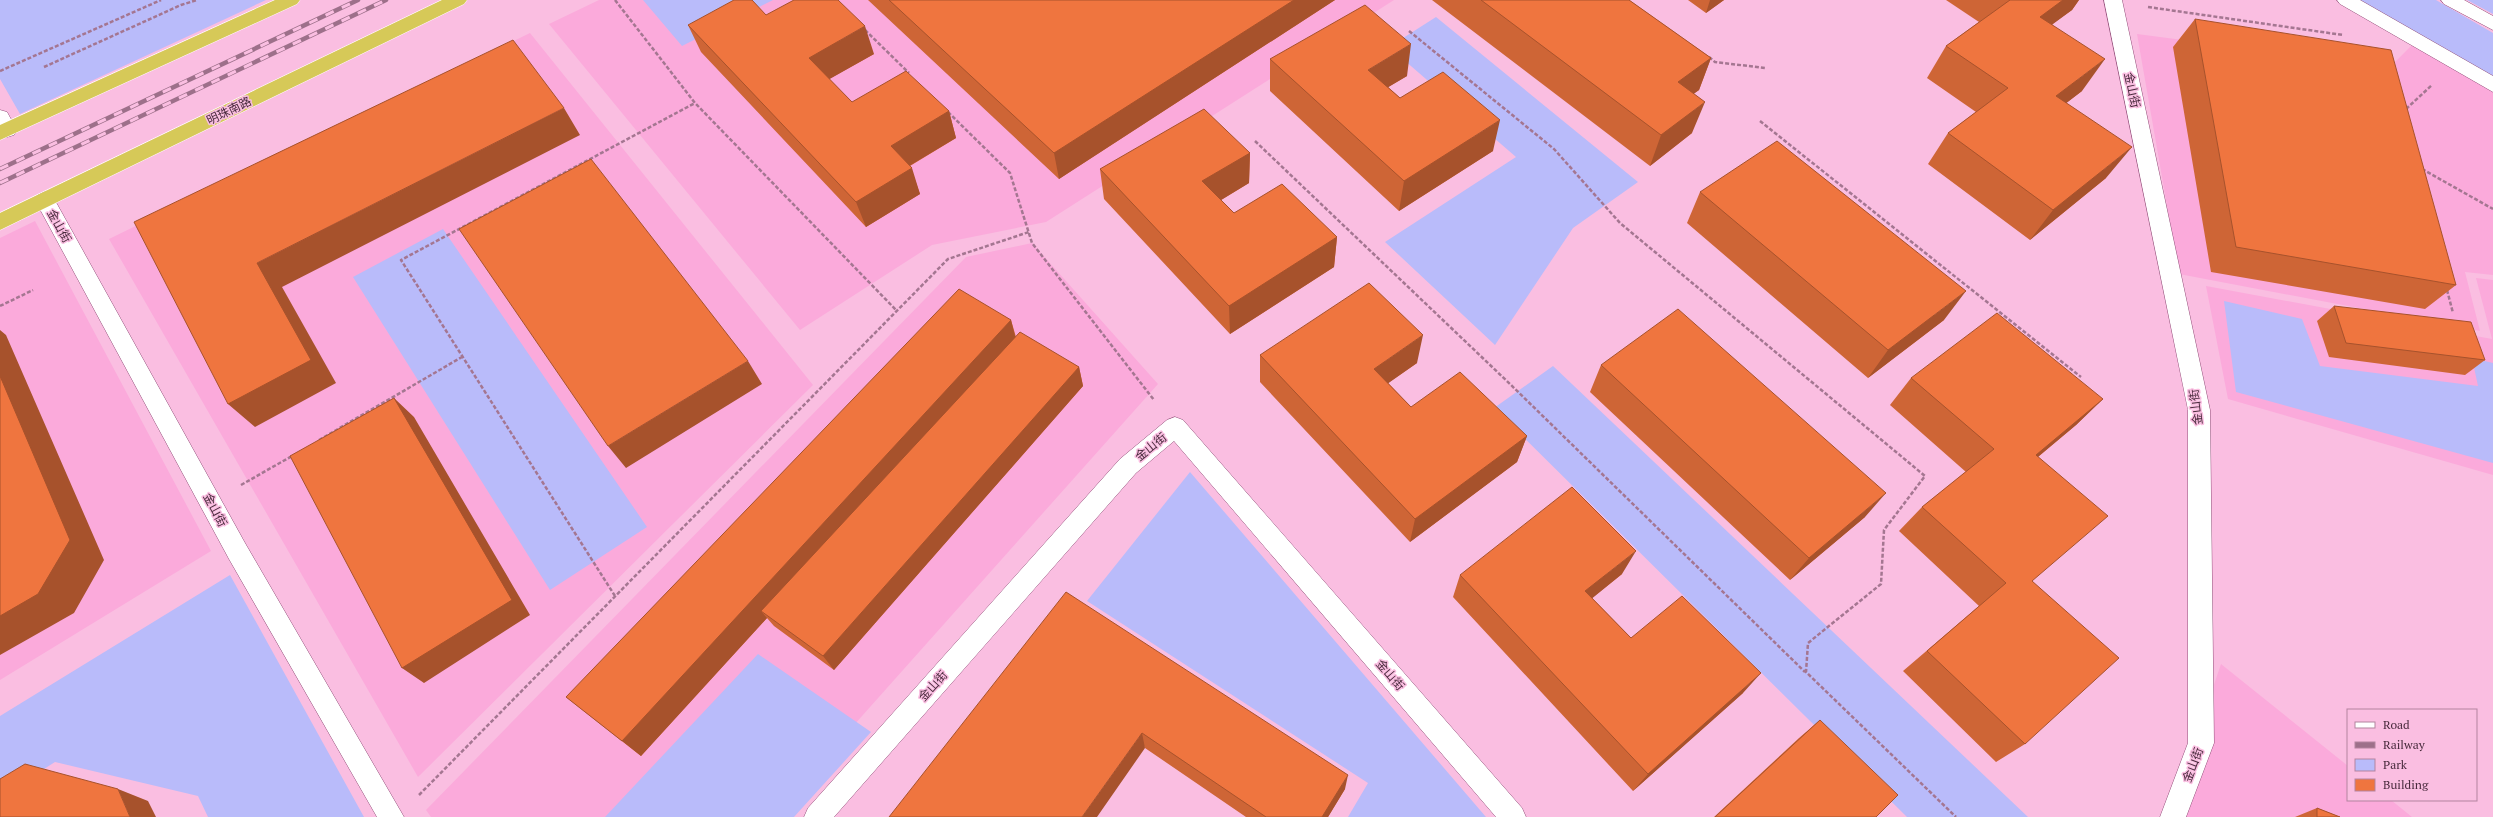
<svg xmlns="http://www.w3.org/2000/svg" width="2493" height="817" viewBox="0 0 2493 817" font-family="'PT Serif','Noto Sans SC',serif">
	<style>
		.built { fill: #fbaadb }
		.green { fill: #b9bbfa }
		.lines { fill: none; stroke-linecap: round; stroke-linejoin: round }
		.minor-casing { stroke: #914f79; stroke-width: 1 }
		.highway-casing { stroke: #fff; stroke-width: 1 }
		.path { stroke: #a47691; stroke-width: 2.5; stroke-dasharray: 4 2; stroke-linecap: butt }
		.minor { fill: #fff; fill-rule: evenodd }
		.highway { fill: #d6c958; fill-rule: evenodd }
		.rail-casing { stroke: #9d708a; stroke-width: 4.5 }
		.rail { stroke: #fabee1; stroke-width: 3; stroke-dasharray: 9; stroke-linecap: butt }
		.wall { fill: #ce6536 }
		.shaded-wall { fill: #a7522c }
		.building { fill: #ef753f; stroke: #a7522c }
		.labels { text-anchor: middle; stroke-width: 3; stroke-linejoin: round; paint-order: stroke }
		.street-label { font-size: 12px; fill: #482a3c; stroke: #fabee1 }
	</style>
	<rect width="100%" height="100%" fill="#fabee1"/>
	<path class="built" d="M599,0H1394L1046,222L932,245L800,330L549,24Z
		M530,33L813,385L418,777L109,239Z
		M2137,34L2390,67L2414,43L2493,89V275L2465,272L2480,331L2179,274Z
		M35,221L211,551L0,680V238Z
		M1032,243L1158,384L772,817H431L426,810L966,257Z
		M2476,278L2493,280V475L2228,399L2206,286L2492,339Z
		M2221,664L2348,766V800H2391L2412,817H2169Z"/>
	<path class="green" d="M0,0H266L20,114L0,79Z
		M643,0H773L682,46Z
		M2358,0H2436L2493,33V77Z
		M2467,0H2493V14Z
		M1436,17L1638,182L1573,228L1495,345L1385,242L1516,157L1389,47Z
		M443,229L647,527L550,590L353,277Z
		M2224,301L2302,319L2320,366L2478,386L2472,358L2493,363V463L2236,392Z
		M1553,366L2028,817H1907L1494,408Z
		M1190,472L1486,817H1348L1368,783L1087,601Z
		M230,575L364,817H208L198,796L55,762L0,797V716Z
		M758,654L871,732L794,817H605Z"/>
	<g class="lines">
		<defs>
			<path id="minor" d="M2104,0H2122L2210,410L2214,743L2186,817H2160L2188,743V410Z
				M2337,0H2360L2493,76V92L2340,4Z
				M2441,0H2464L2493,16V30L2444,4Z
				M0,110L7,112L17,130L14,135L7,137L0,135Z
				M45,192L52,195L245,543L404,817H377L229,559L35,200L38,195Z
				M1175,417L1183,420L1522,808L1526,817H1496L1174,441L1136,473L834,817H804L808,808L1120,459L1167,420Z"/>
			<path id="highway" d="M275,0H300L297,4L0,140V125Z
				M442,0H467L464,4L0,230V213Z"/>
		</defs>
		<use href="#minor" class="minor-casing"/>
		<use href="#highway" class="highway-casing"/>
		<path class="path" d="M615,0L695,103L897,311
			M2148,7L2343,35
			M865,30L909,73
			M1409,31L1554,149L1620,223L1925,476L1884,530L1881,584L1808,643L1806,672L1956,817
			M1709,57L1715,62L1765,68
			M44,67L181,5L197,0
			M0,71L161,0
			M2406,109L2432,85
			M948,112L1010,173L1032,243L1154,400
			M1760,121L2081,377
			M1255,141L1510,384L1805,672
			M2422,169L2493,209
			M2447,290L2453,313
			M0,306L33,290
			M319,440L462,357
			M241,485L292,456
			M615,596L401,260L695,103
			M419,795L948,259L1029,232"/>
		<use href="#minor" class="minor"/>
		<use href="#highway" class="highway"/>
		<defs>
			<path id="rail" d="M0,169L358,0
				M0,183L386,0"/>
		</defs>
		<use href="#rail" class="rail-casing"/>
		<use href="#rail" class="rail"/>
	</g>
	<path class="wall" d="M868,0H1335L1059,179Z
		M1432,0H1629L1711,58L1699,90L1693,94L1692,133L1650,166Z
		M1688,0H1724L1706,13Z
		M1946,0H2079L2072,10L2052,24L2082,91L2066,103L2106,178L2030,240L1928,164L1948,133L1976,112L1927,78L1946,46L1979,22Z
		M766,15L874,54L829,79L852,102L949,111L956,138L910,166L920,194L866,227L701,52L688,25Z
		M2195,19L2456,285L2425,309L2211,272L2173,47Z
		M1270,59L1407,76L1388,87L1400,98L1493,151L1399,211L1270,91Z
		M1250,153L1249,183L1221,200L1234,213L1337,237L1334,267L1230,334L1104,199L1100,169Z
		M1700,192L1944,320L1868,378L1687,223Z
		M2334,306L2485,360L2465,375L2329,357L2317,321Z
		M1011,320L1016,337L1079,367L1083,386L834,670L774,626L767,618L641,756L566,697Z
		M1260,355L1417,363L1388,383L1411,407L1527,436L1517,462L1410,542L1260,382Z
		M1601,365L1865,517L1790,580L1590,392Z
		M1911,378L2103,399L2076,425L2038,457L2032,581L2025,744L1996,762L1903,671L1979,606L1899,531L1922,507L1966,472L1890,405Z
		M1622,574L1592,598L1631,638L1743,693L1633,791L1453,597L1460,575Z
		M1066,592L1345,789L1328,817H1246L1145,748Z
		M1820,720L1876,817H1714L1799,738Z
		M2317,808L2340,817H2295Z"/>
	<path class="shaded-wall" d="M1294,0H1335L1059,179L1054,153Z
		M1710,0H1724L1706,13Z
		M2063,0H2079L2072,10L2019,49L2040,17Z
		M865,26L874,54L819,85L809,58Z
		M1411,44L1407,76L1365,101L1368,70Z
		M1711,58L1699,90L1666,114L1678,82Z
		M2105,59L2082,91L2034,128L2056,96Z
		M1705,102L1692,133L1650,166L1661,135Z
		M564,108L580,135L282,287L336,383L255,427L228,404L257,263Z
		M949,111L956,138L899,172L891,146Z
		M1500,120L1493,151L1399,211L1404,181Z
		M2132,147L2106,178L2030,240L2053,210Z
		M1250,153L1249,183L1203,211L1202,181Z
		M912,168L920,194L866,227L856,202Z
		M1337,237L1334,267L1230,334L1229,306Z
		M1966,291L1944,320L1868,378L1888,350Z
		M1011,320L1017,344L761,611L767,618L641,756L622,741Z
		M0,330L6,335L104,560L74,613L0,655Z
		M1423,335L1417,363L1370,396L1374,369Z
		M748,361L762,384L626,468L608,446Z
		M1079,367L1083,386L834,670L823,656Z
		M394,398L414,417L530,615L424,683L402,668Z
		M2103,399L2076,425L2010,480L2036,455Z
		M1527,436L1517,462L1410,542L1415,519Z
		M1886,493L1865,517L1790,580L1809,558Z
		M1636,551L1622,574L1574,613L1585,591Z
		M1761,673L1743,693L1633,791L1648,774Z
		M1142,733L1145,748L1097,817H1082Z
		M1348,775L1345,789L1328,817H1322Z
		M118,789L148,801L156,817H130Z"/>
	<path class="building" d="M734,0H752L766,15L794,0H838L865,26L809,58L852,102L906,71L949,111L891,146L912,168L856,202L688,25Z
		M889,0H1294L1054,153Z
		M1481,0H1629L1711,58L1678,82L1705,102L1661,135Z
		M2010,0H2063L2040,17L2105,59L2056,96L2132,147L2053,210L1948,133L2008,88L1946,46Z
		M1365,5L1411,44L1368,70L1400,98L1443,72L1500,120L1404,181L1270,59Z
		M2195,19L2391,50L2456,285L2236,247Z
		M513,40L564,108L257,263L311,360L228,404L134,222Z
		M1204,109L1250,153L1202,181L1234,213L1282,184L1337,237L1229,306L1100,169Z
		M1777,141L1966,291L1888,350L1700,192Z
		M591,159L748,361L608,446L459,229Z
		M1369,283L1423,335L1374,369L1411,407L1460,372L1527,436L1415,519L1260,355Z
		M959,289L1011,320L622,741L566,697Z
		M2334,306L2471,322L2485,360L2346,343Z
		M1678,309L1886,493L1809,558L1601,365Z
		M1997,313L2103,399L2036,455L2108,516L2032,581L2119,658L2025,744L1927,651L2006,583L1922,507L1994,449L1911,378Z
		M1020,332L1079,367L823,656L761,611Z
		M0,376L70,540L38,594L0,616Z
		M394,398L512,600L402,668L290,456Z
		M1572,487L1636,551L1585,591L1631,638L1682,596L1761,673L1648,774L1460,575Z
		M1066,592L1348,775L1322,817H1266L1142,733L1082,817H889Z
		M1820,720L1898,795L1876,817H1715Z
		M25,764L118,789L130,817H0V779Z
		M2317,808L2340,817H2317Z"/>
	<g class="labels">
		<g class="street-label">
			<text transform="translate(2132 90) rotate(78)" y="4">金山街</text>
			<text transform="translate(229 111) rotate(-26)" y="4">明珠南路</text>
			<text transform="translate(59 226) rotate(61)" y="4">金山街</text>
			<text transform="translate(2196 407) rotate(-97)" y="4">金山街</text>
			<text transform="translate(1151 447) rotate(-39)" y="4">金山街</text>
			<text transform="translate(215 510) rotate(62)" y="4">金山街</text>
			<text transform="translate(1390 675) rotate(49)" y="4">金山街</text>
			<text transform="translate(933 686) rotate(-48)" y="4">金山街</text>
			<text transform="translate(2193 765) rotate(-69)" y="4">金山街</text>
		</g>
	</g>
	<rect x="2347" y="709" width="130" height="92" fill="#fabee1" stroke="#b3839f"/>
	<rect x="2355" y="722" width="20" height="6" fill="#ffffff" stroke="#b3839f"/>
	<text x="2383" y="729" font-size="12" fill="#482a3c">Road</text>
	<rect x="2355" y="742" width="20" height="6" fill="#9d708a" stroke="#b3839f"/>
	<text x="2383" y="749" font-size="12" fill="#482a3c">Railway</text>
	<rect x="2355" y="759" width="20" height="12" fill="#b9bbfa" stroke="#b3839f"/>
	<text x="2383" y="769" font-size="12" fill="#482a3c">Park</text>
	<rect x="2355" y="779" width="20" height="12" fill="#ef753f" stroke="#b3839f"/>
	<text x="2383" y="789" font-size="12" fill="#482a3c">Building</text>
</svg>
